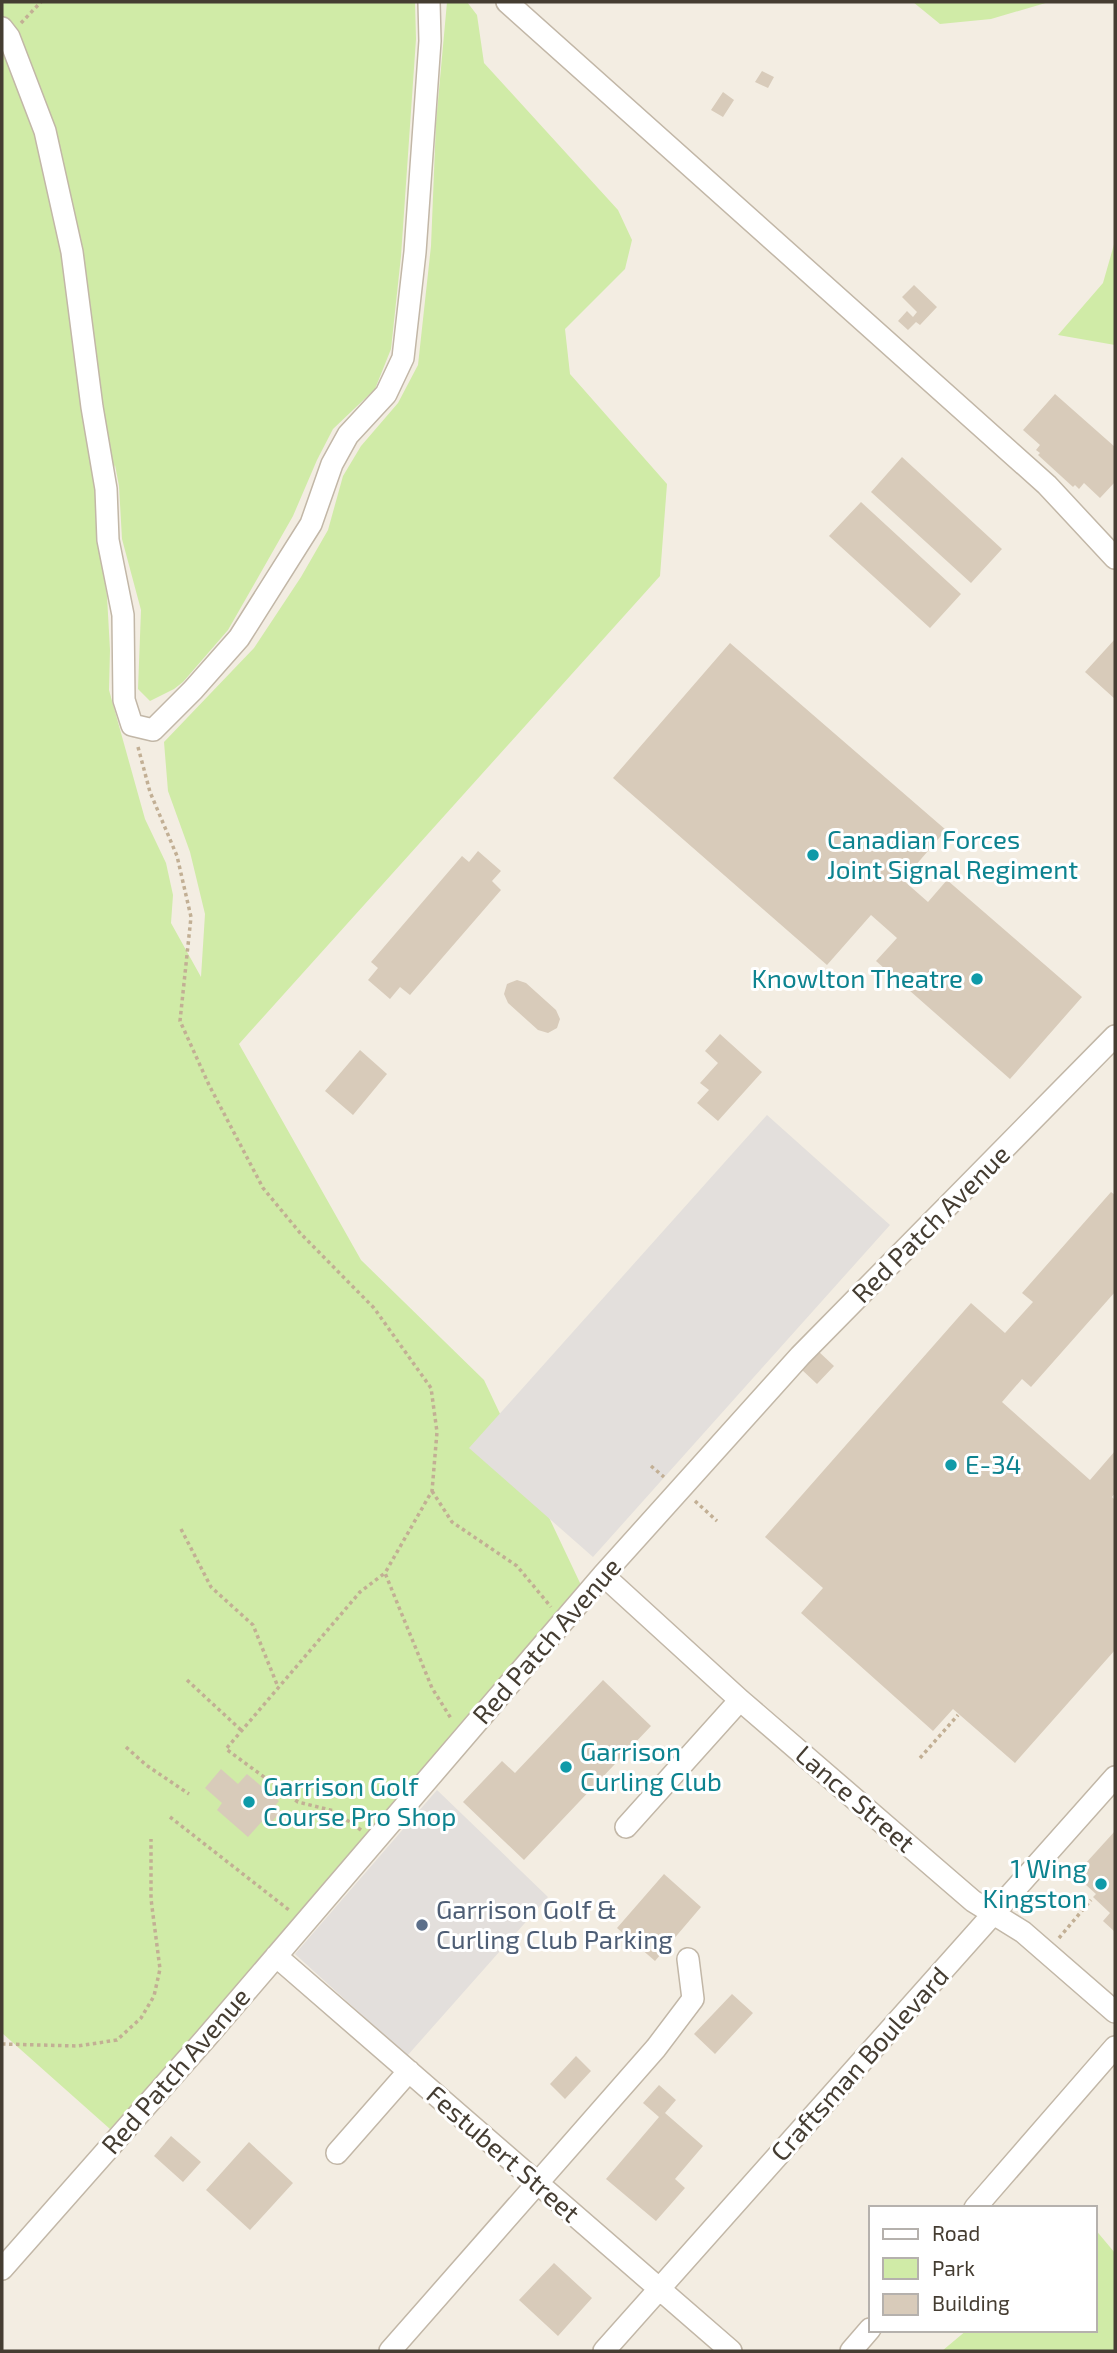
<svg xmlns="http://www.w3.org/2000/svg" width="1117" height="2353" viewBox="0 0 1117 2353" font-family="'Exo 2',sans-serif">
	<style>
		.green { fill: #d0eba7 }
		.parking { fill: #e3dfdc }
		.building { fill: #d8cbba }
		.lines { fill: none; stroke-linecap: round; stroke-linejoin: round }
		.minor-casing { stroke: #c2b7a7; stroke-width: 24 }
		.path { stroke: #c2af94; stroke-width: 3.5; stroke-dasharray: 3.5 3.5; stroke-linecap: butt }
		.minor { stroke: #fff; stroke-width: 21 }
		.culture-dot { fill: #0f9aa8; stroke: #fff; stroke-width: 2.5 }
		.service-dot { fill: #5c6f8a; stroke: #fff; stroke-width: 2.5 }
		.labels { text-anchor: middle; stroke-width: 6; stroke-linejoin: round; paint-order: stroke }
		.culture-label { font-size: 26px; fill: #0d838f; stroke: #fff; text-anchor: start }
		.street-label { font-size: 26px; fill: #453d32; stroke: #fff }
		.service-label { font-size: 26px; fill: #4e5e75; stroke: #fff; text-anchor: start }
	</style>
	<rect width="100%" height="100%" fill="#f3ede2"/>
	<path class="green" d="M2,2H415L416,39L401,256L391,349L375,389L333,429L317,460L293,516L228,630L183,682L174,689L150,701L138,689L141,610L122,539L119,486L115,465L96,526L107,596L110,650L109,690L145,819L166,863L173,895L171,923L201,977L205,914L190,852L168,791L164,742L254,648L301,577L328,530L343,476L361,446L398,403L418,365L431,246L436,123L447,2H467L477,15L484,63L618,210L632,240L625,269L565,329L570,374L667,484L660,576L239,1044L361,1260L484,1380L589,1602L110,2129L2,2033Z
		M913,2H1049L991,19L940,24Z
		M1115,241V345L1058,335L1103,283Z
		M1094,2228L1115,2253V2351H942L967,2330H1094Z"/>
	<path class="parking" d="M767,1115L890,1225L593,1557L469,1448Z
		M437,1790L548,1897L407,2056L295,1954Z"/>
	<path class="building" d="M762,71L774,77L768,88L755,82Z
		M723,92L734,100L723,117L711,110Z
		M914,285L937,307L920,325L916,322L908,330L898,321L907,311L913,317L917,312L902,297Z
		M1055,394L1115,447V482L1100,498L1084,483L1079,489L1075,485L1073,487L1038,455L1040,453L1036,450L1040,445L1023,430Z
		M902,457L1002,549L971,583L871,492Z
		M861,502L961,594L930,628L829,536Z
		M1115,639V699L1085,672Z
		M730,643L946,830L903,880L928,902L947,880L1082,997L1010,1079L876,961L897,938L871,915L827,965L613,778Z
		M478,851L501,871L492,881L501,890L410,995L400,987L390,999L368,980L378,968L371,962L462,856L469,862Z
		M517,980L526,983L556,1010L560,1019L557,1028L548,1033L538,1030L508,1003L504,994L507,984Z
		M720,1034L762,1072L718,1121L697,1103L709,1090L700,1083L718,1063L705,1051Z
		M360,1050L387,1074L353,1115L325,1091Z
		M1111,1192L1115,1195V1292L1031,1387L1022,1379L1002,1402L1090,1480L1115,1451V1493L1112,1497L1115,1500V1650L1015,1763L953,1709L933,1731L801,1613L823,1588L765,1537L971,1303L1005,1333L1033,1302L1022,1293Z
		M818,1351L834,1366L817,1384L801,1369Z
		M603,1680L651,1726L524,1860L463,1802L502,1761L515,1773Z
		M221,1769L238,1784L247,1774L279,1801L275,1806L281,1811L272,1822L266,1817L248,1837L217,1810L222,1803L205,1788Z
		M1115,1831V1932L1103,1921L1110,1913L1093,1897L1096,1894L1075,1875Z
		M664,1874L701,1907L655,1961L617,1928Z
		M732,1994L753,2013L715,2054L694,2034Z
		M576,2056L591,2071L565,2099L550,2084Z
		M659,2085L676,2100L665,2113L703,2146L675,2179L685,2188L656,2221L606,2179L659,2117L643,2103Z
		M171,2136L201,2162L183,2182L154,2156Z
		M249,2142L293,2183L250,2230L206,2190Z
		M554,2263L592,2298L558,2336L519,2300Z"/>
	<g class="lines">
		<defs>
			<path id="minor" d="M507,2L1047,485L1115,558
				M2,28L9,37L45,131L72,252L92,407L106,489L108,540L123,615L124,700L132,725L153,730L193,690L239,638L311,524L332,464L348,435L386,394L403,358L415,252L430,41L429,2
				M603,1575L740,1700L973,1901L1023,1932L1115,2012
				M626,1827L740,1700
				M276,1956L731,2351
				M337,2153L409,2071
				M975,2208L1115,2047
				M2,2269L206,2038L603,1575L800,1356L1115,1036
				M390,2351L656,2048L693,1999L688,1959
				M604,2351L1115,1777
				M851,2351L870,2329"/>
		</defs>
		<use href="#minor" class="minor-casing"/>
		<path class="path" d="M21,23L41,2
			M138,747L150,792L177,856L191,917L180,1021L209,1085L263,1188L301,1234L374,1308L431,1388L437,1432L432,1491L385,1573L432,1688L452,1720
			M651,1466L664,1477
			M432,1491L452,1522L517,1566L551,1607
			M695,1501L717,1521
			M181,1529L211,1587L253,1625L278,1687
			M187,1680L242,1731
			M126,1747L146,1765L189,1794
			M920,1758L958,1715
			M170,1817L289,1910
			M361,1830L334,1811L298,1802L226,1749L360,1592L385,1573
			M1059,1938L1091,1900
			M2,2044L78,2046L117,2040L141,2018L154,1996L160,1969L151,1899V1839"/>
		<use href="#minor" class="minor"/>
	</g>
	<g class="culture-dot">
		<circle cx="813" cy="855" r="7"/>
		<circle cx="977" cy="979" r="7"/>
		<circle cx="951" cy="1465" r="7"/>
		<circle cx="566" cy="1767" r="7"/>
		<circle cx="249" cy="1802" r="7"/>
		<circle cx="1101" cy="1884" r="7"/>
	</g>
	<circle class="service-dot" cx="422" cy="1925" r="7"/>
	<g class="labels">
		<g class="culture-label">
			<text x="827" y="849">Canadian Forces<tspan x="827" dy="30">Joint Signal Regiment</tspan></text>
			<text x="963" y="988" text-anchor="end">Knowlton Theatre</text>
			<text x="965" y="1474">E-34</text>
			<text x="580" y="1761">Garrison<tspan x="580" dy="30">Curling Club</tspan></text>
			<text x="263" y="1796">Garrison Golf<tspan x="263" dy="30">Course Pro Shop</tspan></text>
			<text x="1087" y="1878" text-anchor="end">1 Wing<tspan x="1087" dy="30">Kingston</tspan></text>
		</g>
		<g class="street-label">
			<text transform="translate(931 1224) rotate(-45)" y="9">Red Patch Avenue</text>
			<text transform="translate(547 1641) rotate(-49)" y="9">Red Patch Avenue</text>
			<text transform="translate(855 1799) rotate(41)" y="9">Lance Street</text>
			<text transform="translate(860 2064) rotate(-48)" y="9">Craftsman Boulevard</text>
			<text transform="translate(176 2071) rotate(-49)" y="9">Red Patch Avenue</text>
			<text transform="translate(503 2154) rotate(41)" y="9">Festubert Street</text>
		</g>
		<g class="service-label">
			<text x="436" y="1919">Garrison Golf &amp;<tspan x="436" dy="30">Curling Club Parking</tspan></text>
		</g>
	</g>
	<rect width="1117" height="2353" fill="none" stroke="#453d32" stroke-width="7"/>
	<rect x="869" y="2206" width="228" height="126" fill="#ffffff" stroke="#b5b1ad" stroke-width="2"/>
	<rect x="883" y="2229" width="35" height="10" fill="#ffffff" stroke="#b5b1ad" stroke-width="2"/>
	<text x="932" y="2241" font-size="21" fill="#453d32">Road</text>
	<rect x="883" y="2258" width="35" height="21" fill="#d0eba7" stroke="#b5b1ad" stroke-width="2"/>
	<text x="932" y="2276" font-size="21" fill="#453d32">Park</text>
	<rect x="883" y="2294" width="35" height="21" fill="#d8cbba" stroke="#b5b1ad" stroke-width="2"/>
	<text x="932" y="2311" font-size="21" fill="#453d32">Building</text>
</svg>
